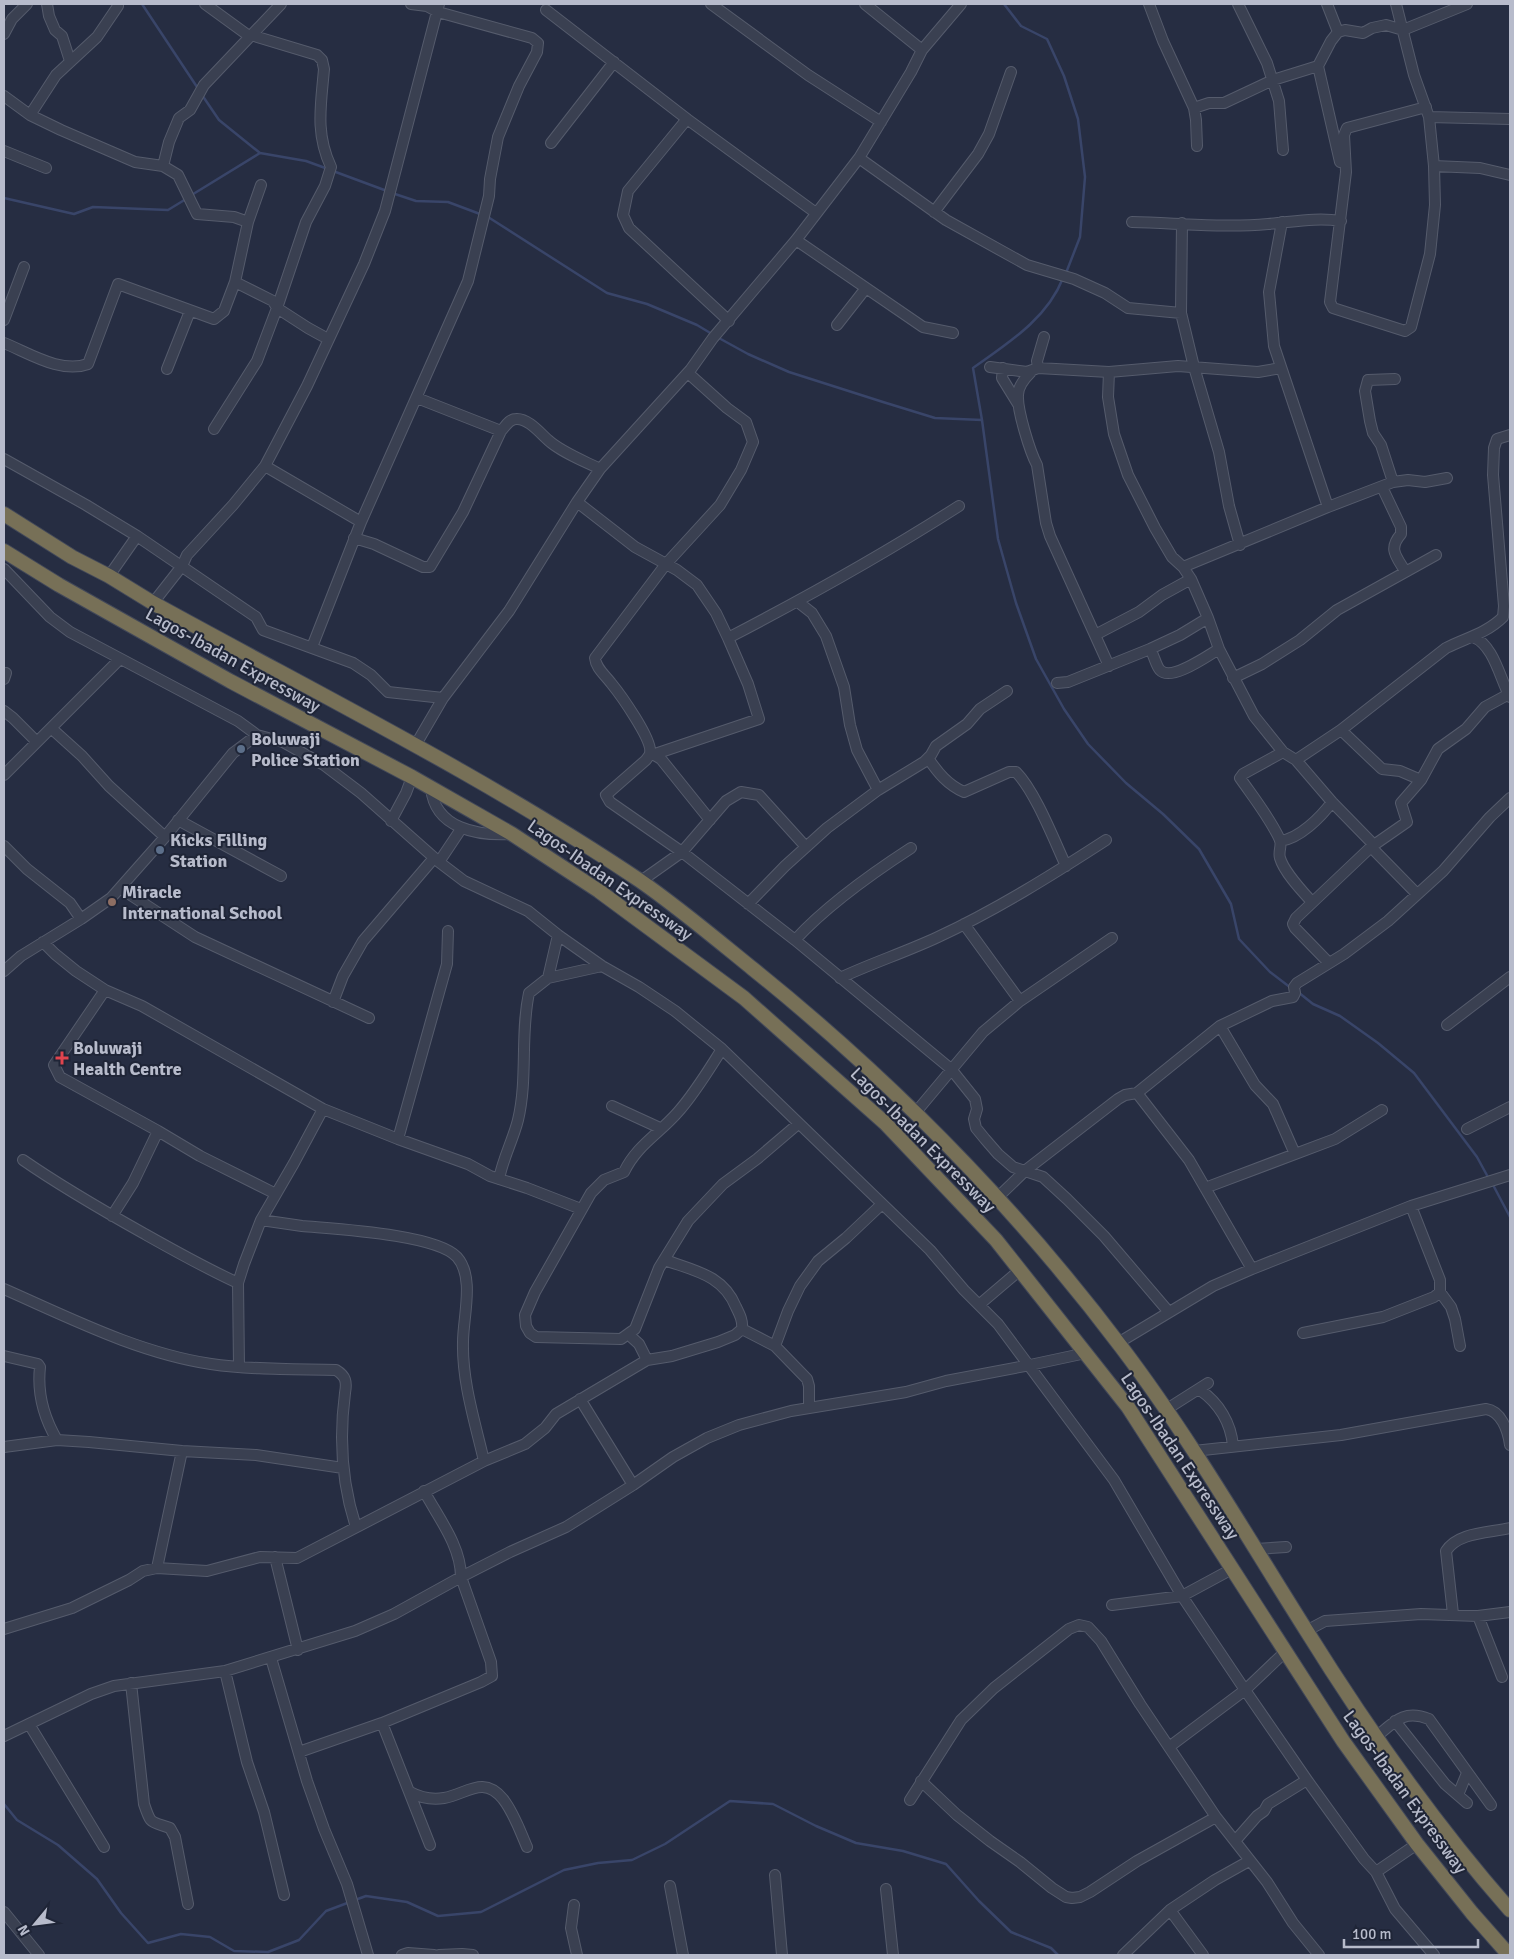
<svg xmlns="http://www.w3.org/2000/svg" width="1514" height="1959" viewBox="0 0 1514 1959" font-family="Signika,sans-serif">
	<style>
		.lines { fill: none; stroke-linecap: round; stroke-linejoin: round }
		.stream { stroke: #394569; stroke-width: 2.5 }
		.minor-casing { stroke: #555b6c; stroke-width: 12 }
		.highway-casing { stroke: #424859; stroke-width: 16 }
		.minor { stroke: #3a4051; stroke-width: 10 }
		.highway { stroke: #777057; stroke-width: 14 }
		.service-dot { fill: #5c6f8a; stroke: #1f2537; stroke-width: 2 }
		.education-dot { fill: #8d6e63; stroke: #1f2537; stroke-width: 2 }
		.health-dot { fill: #e0444e; stroke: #1f2537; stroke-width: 2 }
		.labels { text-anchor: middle; stroke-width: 4; stroke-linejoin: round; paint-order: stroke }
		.street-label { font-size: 18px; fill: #b7bbcb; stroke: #1f2537 }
		.poi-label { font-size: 18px; font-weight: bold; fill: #b7bbcb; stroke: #1f2537; text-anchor: start }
	</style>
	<rect width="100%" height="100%" fill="#262d42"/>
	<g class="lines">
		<path class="stream" d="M142,4L199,90
			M1004,4L1021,26L1047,39L1064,76L1078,119L1085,177L1080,237L1066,273
			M202,95L219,120L260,153
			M333,171L387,191
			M392,193L416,201L448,202L480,214
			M190,196L260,153L306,161L328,169
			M4,198L74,214L93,207L168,210L186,199
			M488,217L607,293L647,304L697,325L712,334
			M1063,278C1047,319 1008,343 973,368L982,420L998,539L1016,603L1036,659L1064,709L1088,744L1126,783L1163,814L1199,849L1231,904L1239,939L1270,972L1291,988
			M717,337L748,354L789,372L883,402L935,418L982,420
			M1298,992L1313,1004L1340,1016L1378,1043L1414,1073L1477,1157L1489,1179
			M1492,1183L1510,1217
			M4,1804L17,1820L58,1845L97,1879L121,1913L148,1943L181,1934L210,1937L234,1951L268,1952L299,1940L326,1911L350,1902
			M355,1900L366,1896L407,1902L438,1916L481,1912L564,1870L598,1863L632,1860L665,1844L730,1801L773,1804L816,1826L856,1843L903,1851L946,1864L979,1901L1011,1932L1051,1948L1058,1955"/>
		<defs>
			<path id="minor" d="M47,4L49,16L55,30L62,36L70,61
				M205,4L249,36
				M711,4L808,75L881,122
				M865,4L922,50
				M1149,4L1163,41L1194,108L1196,120L1197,146
				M1238,4L1267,63L1279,101L1283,150
				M1327,4L1338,32
				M1396,4L1414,75L1429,117L1434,166L1435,205L1430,254L1411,327L1405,331L1333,308L1330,302L1346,172L1344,135L1347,128L1426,107
				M546,10L687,119L816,213
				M4,34L12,19L27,4
				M1318,66L1340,162
				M4,96L30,115L61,130L135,162L163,166L178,175L197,214L234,217L248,222
				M1194,108L1209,103H1224L1273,80L1318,66L1331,41L1338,32L1345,30L1363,33L1372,28L1386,25L1403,30L1467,4
				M30,115L56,75L97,37L118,6
				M1429,117L1510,119
				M687,119L628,191L623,215L629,228L729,321
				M551,143L614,62
				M4,151L46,168
				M859,158L946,220L1027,265L1074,279L1105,293L1128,308L1181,313
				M163,166L169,142L179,118L190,110L204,85L281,4
				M1434,166L1480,168L1510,175
				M934,212L978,154L989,134L1011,72
				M1132,222C1177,223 1223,228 1268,224C1293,222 1316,217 1341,221
				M1282,222L1269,292L1274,346L1328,507
				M1182,223L1181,313L1194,367L1219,452L1229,506L1240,545
				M796,240L923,327L953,333
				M235,282L273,301L277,308L308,328L328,339
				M4,320L24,267
				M837,325L866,288
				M4,343C29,353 61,374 88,364L118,284L214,319L224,311L235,282L248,222L261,185
				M990,367L1027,372L1038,368L1109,372L1178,366L1258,372L1281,368
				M1003,368L1002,378L1018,404
				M1038,368L1037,361L1044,337
				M167,369L190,311
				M1031,372C1025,378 1018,386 1018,395C1017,410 1030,452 1037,465L1046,523L1050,536L1109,666
				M1109,372L1108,397L1114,434L1128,475L1155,528L1172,557L1183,567L1191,579L1208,618L1219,649L1254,716L1283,752L1296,760L1332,802L1374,845
				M688,373L727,408L746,422L753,442L741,470L720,505L666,564L595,658C596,668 604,674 611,683C620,694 653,740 650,753C650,755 648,757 646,760L606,795L610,802L682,852L795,940L951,1069L975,1099L977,1109L974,1119L976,1128L985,1139L998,1154L1013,1167L1043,1177L1067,1199L1104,1236L1168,1311
				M417,398L501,431
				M214,429L257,361L277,308L306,222L325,186L331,167C315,133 321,105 324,69L322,60L317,55L251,35
				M4,459L86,505L137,536L256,617L263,630L353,663L371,675L388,692L443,698
				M265,466L361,522
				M1393,482L1381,445L1373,433L1370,421L1365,391L1368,380L1395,379
				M1382,487L1401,527V534C1388,549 1396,556 1405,571
				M577,502L635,547L677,570L697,585L716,613L728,638L748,684L759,719L655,754
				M354,538L374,544L423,567H430L463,512L501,431C505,427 509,419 516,419C528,418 540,433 548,440C561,452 584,461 600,469
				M1183,567L1328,507L1393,482L1408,480L1425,482L1447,478
				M4,569L50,617L70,632L238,721L257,735
				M109,576L137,536
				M798,602L812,613L826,636L844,687L850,725L857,750L878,790
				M153,603L182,566L187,555L233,505L265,466L307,386L364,264L385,211L439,4
				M1095,635L1139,612L1162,595L1191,579
				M1473,637C1494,645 1500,679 1510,697
				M728,638C807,597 884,554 959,506
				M312,647L361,522L468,281L489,196L490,179L498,137L519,86L537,52L538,43L532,38L438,12L427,6L411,4
				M1150,649C1154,655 1156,666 1160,670C1171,682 1207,656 1219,649
				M1233,678L1262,664L1300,640L1337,610L1436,555
				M4,679L6,673
				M1057,683L1068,682L1150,649L1180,635L1208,618
				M4,711L13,718L37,742
				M51,728L82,756L109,786L165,837
				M1341,730L1382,769L1400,771L1421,780
				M415,746L443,698L509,611L577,502L600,469L691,369L713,338L796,240L859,158L911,72L922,50L961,4
				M1283,752L1243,774L1240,778C1254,798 1270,818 1280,840C1282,846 1278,852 1280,858C1284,872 1302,891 1312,902
				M651,753L661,759L710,820
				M928,758C938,773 948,785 964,792L1009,772H1016C1035,791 1054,840 1066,866
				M1296,760L1341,730L1446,648C1466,638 1487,633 1503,617L1504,606L1493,475L1494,448L1497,439L1510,435
				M4,775L120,659
				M431,788C435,829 478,836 512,834
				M178,820L281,876
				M391,821L406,793L412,777
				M1280,841C1299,839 1321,817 1332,802
				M4,846L27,869L70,903L81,919
				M1371,847L1417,894
				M439,862L461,829
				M641,881L682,852L726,801L741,792L759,795L806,847
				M120,888L195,937L369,1018
				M748,904L785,866L827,828L878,790L924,762L931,755L936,746L967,724L980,709L1007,691
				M964,924L1020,1001
				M795,940C827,905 871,874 911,848
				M43,942L55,954L76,971L105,990L142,1006L323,1109L398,1139L468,1164L490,1176L527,1188L581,1209
				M1329,963L1295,928L1293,924L1296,918L1371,847L1407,822L1401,803L1421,780L1438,749L1466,729L1485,707L1509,694
				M4,971L21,956L81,919L111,898L165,837L233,753L257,735L283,742L324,765L361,793L439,862L464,881L528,911L558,935L602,966L639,987L675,1011L722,1049L930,1250L964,1290L998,1324L1114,1480L1182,1596L1245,1690L1307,1780L1364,1859L1376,1872L1395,1909L1434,1955
				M548,978L558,935
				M840,978C872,963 906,952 938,937C996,910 1052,875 1106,840
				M105,990L54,1065L60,1077L158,1131L200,1156L276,1194
				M333,1002L343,976L363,941L434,858
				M1447,1025L1510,977
				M1220,1026L1255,1085L1273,1104L1295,1154
				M722,1049C708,1071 695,1093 678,1112C659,1134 637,1145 624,1172L604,1180L591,1193L535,1292L525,1315L526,1326L530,1333L536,1337L621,1339L635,1329L659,1268L688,1221L723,1184L757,1159L798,1124
				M1137,1093L1189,1160L1252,1269
				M612,1106L660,1128
				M916,1112L983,1032L1020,1001L1112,938
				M1467,1129L1510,1107
				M398,1139L447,964L448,931
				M23,1160C62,1187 102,1210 143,1233C175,1251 205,1268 238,1283
				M499,1179C503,1158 513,1140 518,1120C528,1078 520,1034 529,993L548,978L602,966
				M1205,1188L1335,1139L1382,1110
				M997,1198L1026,1170L1118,1099L1125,1095L1137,1093L1220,1026L1272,1001L1293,997L1295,993L1294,987L1297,983L1344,954L1388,921L1443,871L1490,817L1510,798
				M1411,1206L1440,1280V1292L1451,1307L1455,1319L1460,1346
				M112,1216L133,1183L158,1131
				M261,1220C275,1222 288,1224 302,1226C334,1229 436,1234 457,1257C475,1277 463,1317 463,1342C462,1382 475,1422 484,1461
				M665,1260C695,1271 723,1275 736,1307C740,1315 743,1321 742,1329L775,1346L807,1379L809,1386V1407
				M4,1289C70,1318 138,1353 211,1364C252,1370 295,1369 336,1370C346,1376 347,1382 345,1393C339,1438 342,1484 356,1527
				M980,1304L1020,1270
				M1303,1333L1383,1317L1434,1297L1440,1292
				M628,1334L639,1344L647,1360
				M1118,1343L1213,1286L1252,1269L1411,1206L1510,1175
				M775,1346L788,1311L800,1286L818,1261L846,1238L882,1204
				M4,1356L38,1364L40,1367C37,1394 44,1418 57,1440
				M239,1367L238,1283L244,1264L261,1220L294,1163L323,1109
				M1200,1390C1219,1403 1231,1423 1233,1446
				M580,1399L633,1485
				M1167,1409L1208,1383
				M4,1447L57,1440L89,1442L182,1451L256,1455L343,1468
				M1194,1451L1341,1435L1486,1409C1501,1411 1508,1430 1510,1445
				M1256,1549L1286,1547
				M275,1557L298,1650
				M157,1568L182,1451
				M1112,1605L1182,1596L1232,1569
				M1453,1614L1446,1551C1458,1532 1489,1533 1510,1528
				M1478,1616L1502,1677
				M4,1629L72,1608L129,1580L143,1571L157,1568L207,1571L260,1557L297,1558L484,1461L525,1444L545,1428L556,1414L647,1360L672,1356L718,1342L735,1335L742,1329
				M1306,1631L1325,1621L1421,1614L1478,1616L1510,1612
				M271,1658L307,1781L324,1829L347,1884L368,1955
				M225,1671L247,1762L264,1812L284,1895
				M131,1683L144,1804C151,1825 150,1821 170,1828L175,1837L188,1904
				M1395,1721L1445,1784L1467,1803
				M382,1723L430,1845
				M29,1724L104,1847
				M4,1736L91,1694L114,1686L225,1671L355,1631L394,1614L461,1577L510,1552L566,1527L633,1485L673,1457L707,1438L739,1425L791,1411L906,1392L946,1381L1030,1365L1086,1353
				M1376,1737C1394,1722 1404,1709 1429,1719L1491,1805
				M1169,1747L1245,1690L1285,1652
				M299,1752L382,1723L481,1682L492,1676L491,1662L461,1577C461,1546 438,1517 424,1491
				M921,1781L957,1815L990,1841L1020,1862L1052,1888L1066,1897L1072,1898L1080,1897L1090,1892L1137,1861L1216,1817
				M410,1792C421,1798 431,1800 444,1798C467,1794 483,1775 503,1799C514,1813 520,1831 527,1847
				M1458,1795L1467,1773
				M910,1800L961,1720L994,1688L1069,1629L1079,1625L1088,1627L1101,1641L1140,1704L1216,1817L1267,1882L1293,1923L1319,1955
				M1235,1841L1257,1816L1264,1811L1268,1804L1307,1780
				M1376,1872L1417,1844
				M775,1875L782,1955
				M670,1886L683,1955
				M886,1889L893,1955
				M574,1905L571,1928L577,1955
				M1170,1910L1203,1955
				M4,1912L39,1955
				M402,1955L408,1953L434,1955
				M439,1955L462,1954L473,1955
				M1123,1955L1170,1910L1215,1880L1249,1861"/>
			<path id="highway" d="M4,514L72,557L109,576L153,603C316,693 484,776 639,880C678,907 716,939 753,969C891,1080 1015,1206 1122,1348C1190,1438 1246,1535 1306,1630C1367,1728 1434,1824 1510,1910
				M4,551L59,585L230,681L412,777L512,834L599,891L744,998L885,1123L996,1240L1128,1407L1343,1741L1417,1844L1472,1913L1509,1955"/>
		</defs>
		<use href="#minor" class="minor-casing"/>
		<use href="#highway" class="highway-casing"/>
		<use href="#minor" class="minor"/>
		<use href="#highway" class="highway"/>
	</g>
	<g class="service-dot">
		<circle cx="241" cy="749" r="5"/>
		<circle cx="160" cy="850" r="5"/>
	</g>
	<circle class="education-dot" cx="112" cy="902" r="5"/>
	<path class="health-dot" d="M59.5 1050.5h5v5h5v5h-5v5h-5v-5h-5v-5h5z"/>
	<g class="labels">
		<g class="street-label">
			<text transform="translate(233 660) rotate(29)" y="6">Lagos-Ibadan Expressway</text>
			<text transform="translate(610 880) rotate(35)" y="6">Lagos-Ibadan Expressway</text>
			<text transform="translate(923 1140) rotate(45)" y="6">Lagos-Ibadan Expressway</text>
			<text transform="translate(1180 1456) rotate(56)" y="6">Lagos-Ibadan Expressway</text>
			<text transform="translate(1405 1792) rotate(54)" y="6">Lagos-Ibadan Expressway</text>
		</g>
		<g class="poi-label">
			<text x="251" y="745">Boluwaji<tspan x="251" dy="21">Police Station</tspan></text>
			<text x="170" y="846">Kicks Filling<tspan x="170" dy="21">Station</tspan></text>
			<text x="122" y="898">Miracle<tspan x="122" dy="21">International School</tspan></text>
			<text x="73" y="1054">Boluwaji<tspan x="73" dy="21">Health Centre</tspan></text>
		</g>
	</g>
	<rect width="1514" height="1959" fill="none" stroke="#b7bbcb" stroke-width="10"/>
	<g transform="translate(35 1924) rotate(241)" stroke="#1f2537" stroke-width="4" paint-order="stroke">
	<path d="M0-4L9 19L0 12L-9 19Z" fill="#b7bbcb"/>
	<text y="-8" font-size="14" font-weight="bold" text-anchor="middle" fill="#b7bbcb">N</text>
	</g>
	<path d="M1344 1939v8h134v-8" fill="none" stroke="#b7bbcb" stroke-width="2.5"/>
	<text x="1352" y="1939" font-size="15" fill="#b7bbcb" stroke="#1f2537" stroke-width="4" paint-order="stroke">100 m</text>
</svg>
